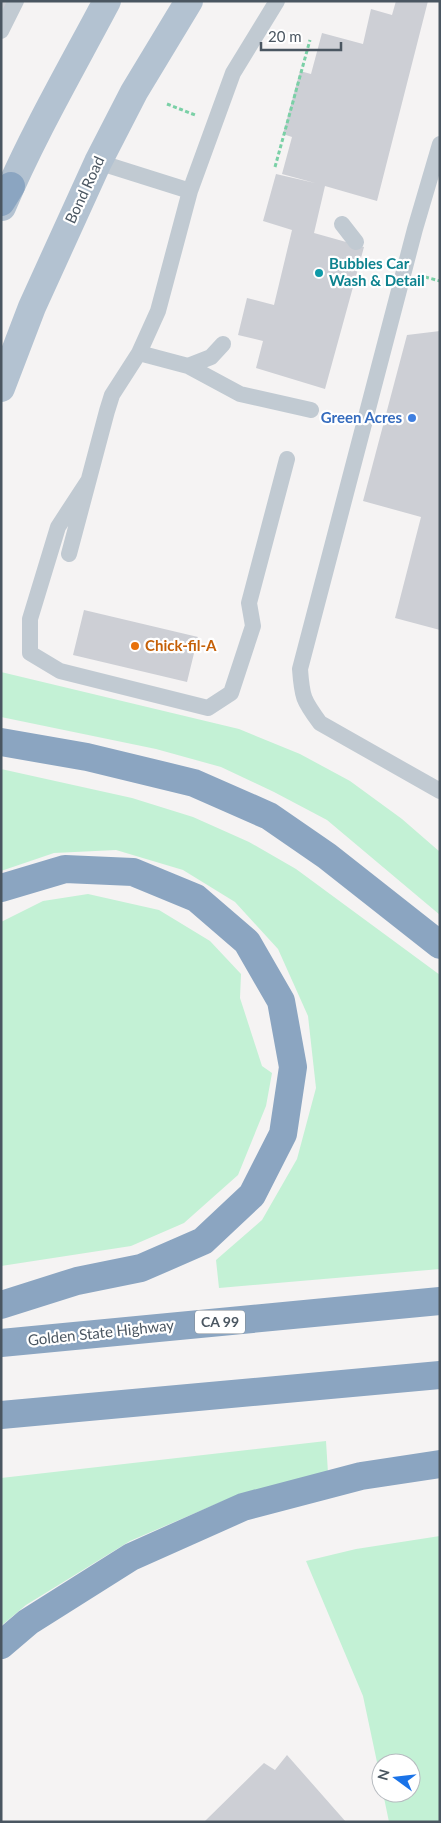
<svg xmlns="http://www.w3.org/2000/svg" width="441" height="1823" viewBox="0 0 441 1823" font-family="Lato,sans-serif">
	<style>
		.green { fill: #c3f1d5 }
		.building { fill: #cdcfd5 }
		.lines { fill: none; stroke-linecap: round; stroke-linejoin: round }
		.path { stroke: #7ad0a6; stroke-width: 3; stroke-dasharray: 4 2.5; stroke-linecap: butt }
		.lane { stroke: #c1cad2; stroke-width: 16 }
		.primary { stroke: #b3c2d1; stroke-width: 28 }
		.highway { stroke: #8ba5c1; stroke-width: 28 }
		.culture-dot { fill: #0f9aa8; stroke: #fff; stroke-width: 2 }
		.shop-dot { fill: #3f7fe0; stroke: #fff; stroke-width: 2 }
		.food-dot { fill: #e8710a; stroke: #fff; stroke-width: 2 }
		.labels { text-anchor: middle; stroke-width: 4.5; stroke-linejoin: round; paint-order: stroke }
		.shield { fill: #fff; stroke: #808990; stroke-width: 1 }
		.shield-label { font-size: 14px; font-weight: bold; fill: #4a5661 }
		.street-label { font-size: 15px; fill: #4a5661; stroke: #fff }
		.culture-label { font-size: 15px; font-weight: bold; fill: #0d838f; stroke: #fff; text-anchor: start }
		.shop-label { font-size: 15px; font-weight: bold; fill: #366cbe; stroke: #fff; text-anchor: end }
		.food-label { font-size: 15px; font-weight: bold; fill: #c56008; stroke: #fff; text-anchor: start }
	</style>
	<rect width="100%" height="100%" fill="#f5f3f3"/>
	<path class="green" d="M1,672L239,729L300,754L350,781L402,819L440,852V915L327,820L274,792L221,767L156,749L1,717Z
		M1,769L132,798L193,817L249,842L296,869L440,975V1269L219,1288L216,1260L262,1220L297,1159L316,1088L308,1016L278,949L235,902L183,870L116,850L54,853L1,871Z
		M88,894L159,910L210,941L241,974L240,998L262,1066L272,1073L266,1106L238,1175L184,1223L131,1246L1,1266V922L43,901Z
		M326,1441L328,1473L221,1502L130,1541L26,1605L1,1626V1478Z
		M440,1536V1822H389L383,1793H411V1763H381V1781L363,1696L306,1561L356,1549Z"/>
	<path class="building" d="M1,1L8,2L1,16Z
		M396,1H428L377,201L325,186L314,233L364,247L325,389L256,368L263,341L238,335L247,298L274,305L292,230L263,221L276,174L315,183L282,174L292,137L283,134L300,71L311,74L322,33L363,44L371,9L392,15Z
		M440,331V630L395,618L421,517L363,501L407,335Z
		M84,610L198,637L187,682L73,655Z
		M287,1755L346,1822H204L264,1763L275,1770Z"/>
	<g class="lines">
		<path class="path" d="M167,104L195,115
			M275,167L310,40
			M425,277L440,281"/>
		<path class="lane" d="M1,31L16,1
			M440,144L415,229L300,669C302,697 303,700 320,723L440,791
			M98,162L190,191
			M342,224L356,242
			M139,353L188,366L211,357L223,344
			M188,366L240,394L311,410
			M88,481L58,527L30,619V653L60,671L208,708L231,693L253,626L249,603L287,459
			M69,554L107,411L112,395L139,353L158,311L190,191L233,73L277,1"/>
		<path class="primary" d="M2,207C32,136 71,69 107,1
			M1,388L32,307L98,162L134,92L189,1"/>
		<path class="highway" d="M1,202L11,186
			M1,742L87,757L194,783L269,816L327,856L440,945
			M1,888L65,869L133,872L196,898L247,942L281,1001L293,1067L283,1134L252,1195L203,1241L141,1268L77,1281L1,1305
			M1,1343L440,1301
			M1,1415L440,1375
			M1,1645L28,1622L131,1557L243,1507L361,1476L440,1464"/>
	</g>
	<circle class="culture-dot" cx="319" cy="273" r="5"/>
	<circle class="shop-dot" cx="412" cy="418" r="5"/>
	<circle class="food-dot" cx="135" cy="646" r="5"/>
	<g class="labels">
		<rect class="shield" x="195" y="1310.5" width="50" height="23" rx="4"/>
		<g class="shield-label">
			<text x="220" y="1327">CA 99</text>
		</g>
		<g class="street-label">
			<text transform="translate(85 190) rotate(-65)" y="5">Bond Road</text>
			<text transform="translate(101 1333) rotate(-6)" y="5">Golden State Highway</text>
		</g>
		<g class="culture-label">
			<text x="329" y="269">Bubbles Car<tspan x="329" dy="17">Wash &amp; Detail</tspan></text>
		</g>
		<g class="shop-label">
			<text x="402" y="423">Green Acres</text>
		</g>
		<g class="food-label">
			<text x="145" y="651">Chick-fil-A</text>
		</g>
	</g>
	<rect width="441" height="1823" fill="none" stroke="#4a5661" stroke-width="5"/>
	<g transform="translate(396 1778) rotate(285)"><circle r="24" fill="#ffffff" stroke="#b7bbc0"/>
	<path d="M0-4L9 19L0 12L-9 19Z" fill="#1a73e8"/>
	<text y="-8" font-size="14" font-weight="bold" text-anchor="middle" fill="#4a5661">N</text>
	</g>
	<path d="M261 42v8h80v-8" fill="none" stroke="#4a5661" stroke-width="2.5"/>
	<text x="268" y="42" font-size="15" fill="#4a5661" stroke="#ffffff" stroke-width="4" paint-order="stroke">20 m</text>
</svg>
